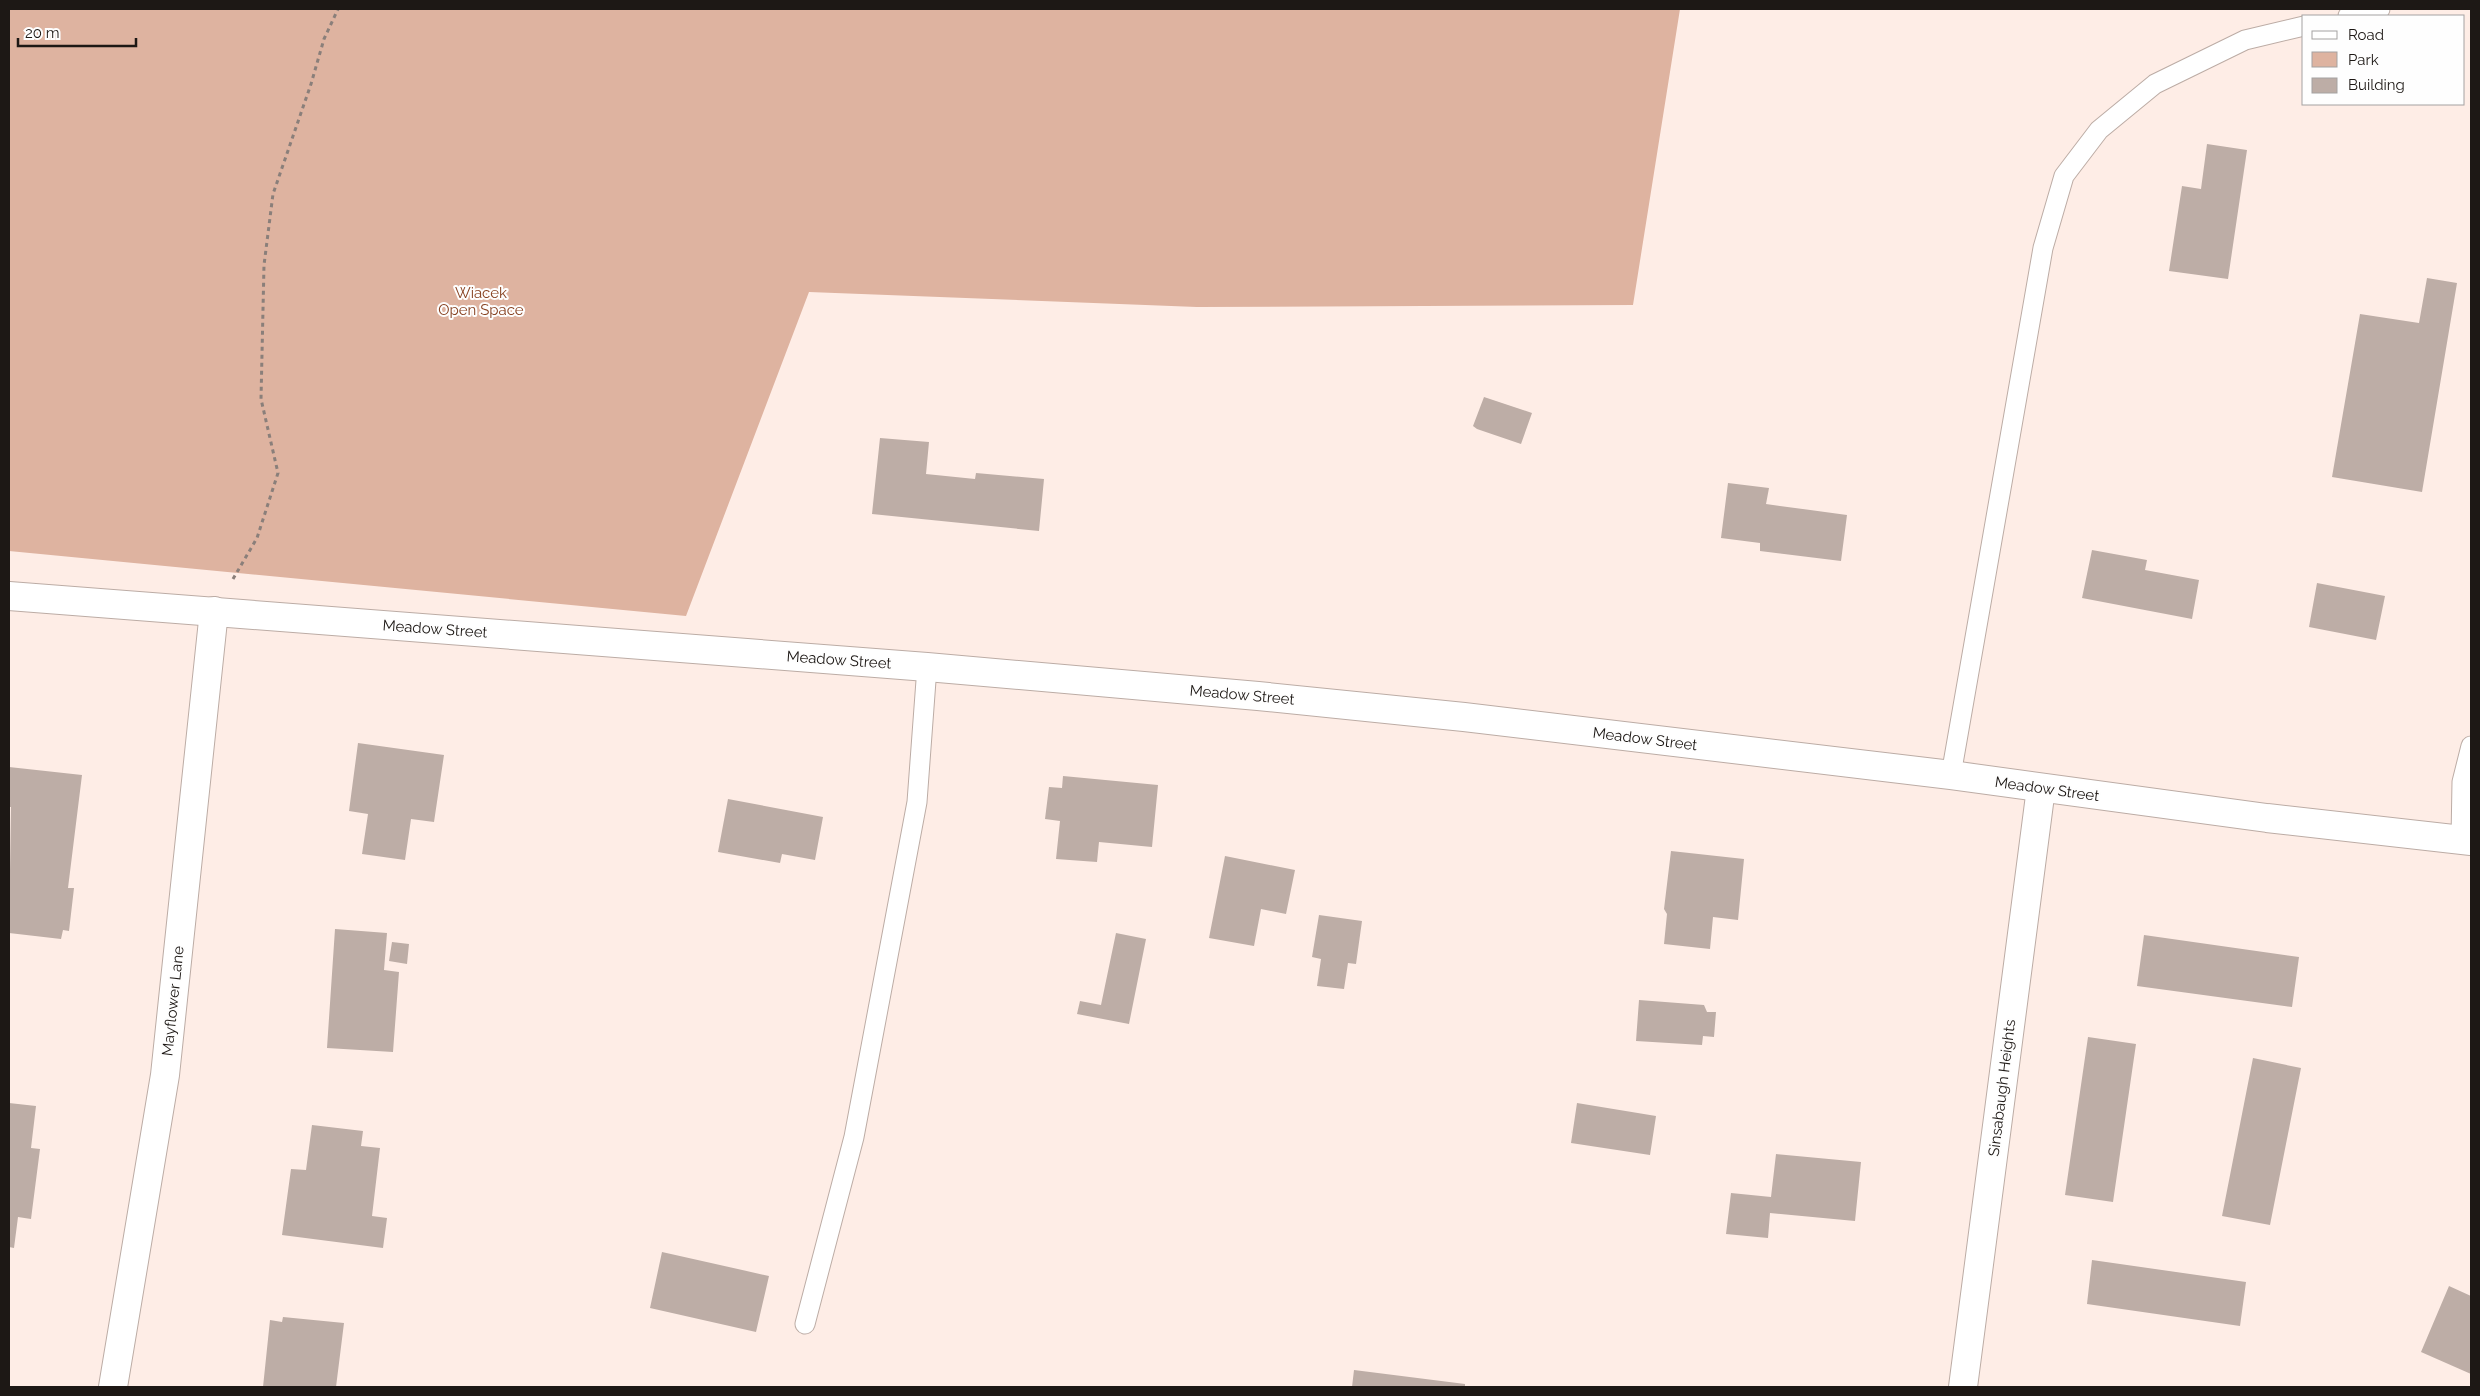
<svg xmlns="http://www.w3.org/2000/svg" width="2480" height="1396" viewBox="0 0 2480 1396" font-family="Raleway,sans-serif">
	<style>
		.green { fill: #deb3a0 }
		.building { fill: #bdada6 }
		.lines { fill: none; stroke-linecap: round; stroke-linejoin: round }
		.lane-casing { stroke: #bcaca5; stroke-width: 21 }
		.street-casing { stroke: #bcaca5; stroke-width: 30 }
		.secondary-casing { stroke: #bcaca5; stroke-width: 30 }
		.path { stroke: #8a7f7a; stroke-width: 3; stroke-dasharray: 4 4; stroke-linecap: butt }
		.lane { stroke: #fff; stroke-width: 19 }
		.street { stroke: #fff; stroke-width: 28 }
		.secondary { stroke: #fff; stroke-width: 28 }
		.labels { text-anchor: middle; stroke-width: 4; stroke-linejoin: round; paint-order: stroke }
		.park-label { font-size: 15px; fill: #874120; stroke: #fefefe }
		.street-label { font-size: 15px; fill: #1d1815; stroke: #fefefe }
	</style>
	<rect width="100%" height="100%" fill="#feede6"/>
	<path class="green" d="M9,9H1680L1633,305L1197,307L809,292L686,616L9,551Z"/>
	<path class="building" d="M2207,144L2247,150L2228,279L2169,271L2182,186L2201,189Z
		M2427,278L2457,283L2422,492L2332,477L2360,314L2419,323Z
		M1484,397L1532,413L1521,444L1477,429L1473,426Z
		M880,438L929,442L926,474L975,479L976,473L1044,479L1039,531L872,514Z
		M1728,483L1769,488L1766,504L1847,515L1841,561L1760,551V543L1721,538Z
		M2092,550L2147,560L2145,570L2199,580L2192,619L2082,598Z
		M2317,583L2385,596L2376,640L2309,627Z
		M358,743L444,755L434,822L411,819L405,860L362,854L368,814L349,811Z
		M9,767L82,775L68,888H74L69,931L63,930L61,939L9,933L11,807H9Z
		M1063,776L1158,785L1152,847L1099,842L1097,862L1056,859L1060,821L1045,819L1049,787L1062,788Z
		M728,799L823,817L815,860L782,854L780,863L718,852Z
		M1671,851L1744,859L1738,920L1713,917L1710,949L1664,944L1667,914L1664,909Z
		M1225,856L1295,870L1286,914L1261,909L1254,946L1209,938Z
		M1319,915L1362,921L1356,964L1348,963L1344,989L1317,986L1321,959L1312,957Z
		M335,929L387,933L384,970L399,972L393,1052L327,1048Z
		M1116,933L1146,939L1129,1024L1077,1014L1080,1001L1101,1005Z
		M2144,935L2299,957L2292,1007L2137,986Z
		M392,942L409,944L407,964L389,961Z
		M1639,1000L1704,1005L1707,1012H1716L1714,1037L1703,1036L1702,1045L1636,1041Z
		M2088,1037L2136,1044L2113,1202L2065,1195Z
		M2253,1058L2301,1068L2270,1225L2222,1216Z
		M9,1103L36,1106L31,1148L40,1149L31,1219L18,1217L14,1248L9,1247Z
		M1577,1103L1656,1116L1650,1155L1571,1143Z
		M312,1125L363,1131L361,1146L380,1148L372,1216L387,1218L383,1248L282,1235L291,1169L306,1170Z
		M1776,1154L1861,1162L1855,1221L1770,1213L1768,1238L1726,1234L1731,1193L1771,1197Z
		M662,1252L769,1276L756,1332L650,1308Z
		M2092,1260L2246,1282L2240,1326L2087,1304Z
		M2449,1286L2471,1296V1374L2421,1352Z
		M283,1317L344,1323L336,1387H263L270,1320L282,1322Z
		M1354,1370L1465,1384V1387H1352Z"/>
	<g class="lines">
		<defs>
			<path id="lane" d="M2348,16L2380,9
				M1951,775L2043,248L2064,176L2099,130L2155,84L2245,40L2304,26
				M2461,839L2462,782L2471,746
				M805,1324L854,1137L917,802L927,667"/>
			<path id="street" d="M113,1387L165,1075L214,611
				M1963,1387L2041,788"/>
			<path id="secondary" d="M9,596L927,667L1258,696L1464,717L1951,775L2267,818L2471,841"/>
		</defs>
		<use href="#lane" class="lane-casing"/>
		<use href="#street" class="street-casing"/>
		<use href="#secondary" class="secondary-casing"/>
		<path class="path" d="M233,579L257,538L278,473L261,399L264,265L273,194L311,84L324,39L338,9"/>
		<use href="#lane" class="lane"/>
		<use href="#street" class="street"/>
		<use href="#secondary" class="secondary"/>
	</g>
	<g class="labels">
		<g class="park-label">
			<text x="481" y="298">Wiacek<tspan x="481" dy="17">Open Space</tspan></text>
		</g>
		<g class="street-label">
			<text transform="translate(435 629) rotate(4)" y="5">Meadow Street</text>
			<text transform="translate(839 660) rotate(4)" y="5">Meadow Street</text>
			<text transform="translate(1242 695) rotate(5)" y="5">Meadow Street</text>
			<text transform="translate(1645 739) rotate(7)" y="5">Meadow Street</text>
			<text transform="translate(2047 789) rotate(8)" y="5">Meadow Street</text>
			<text transform="translate(173 1001) rotate(-84)" y="5">Mayflower Lane</text>
			<text transform="translate(2002 1088) rotate(-83)" y="5">Sinsabaugh Heights</text>
		</g>
	</g>
	<rect width="2480" height="1396" fill="none" stroke="#1d1815" stroke-width="20"/>
	<rect x="2302" y="15" width="162" height="90" fill="#fefefe" stroke="#a4a2a1"/>
	<rect x="2312" y="31" width="25" height="8" fill="#ffffff" stroke="#a4a2a1"/>
	<text x="2348" y="40" font-size="15" fill="#1d1815">Road</text>
	<rect x="2312" y="52" width="25" height="15" fill="#deb3a0" stroke="#a4a2a1"/>
	<text x="2348" y="65" font-size="15" fill="#1d1815">Park</text>
	<rect x="2312" y="78" width="25" height="15" fill="#bdada6" stroke="#a4a2a1"/>
	<text x="2348" y="90" font-size="15" fill="#1d1815">Building</text>
	<path d="M18 38v8h118v-8" fill="none" stroke="#1d1815" stroke-width="2.5"/>
	<text x="25" y="38" font-size="15" fill="#1d1815" stroke="#fefefe" stroke-width="4" paint-order="stroke">20 m</text>
</svg>
